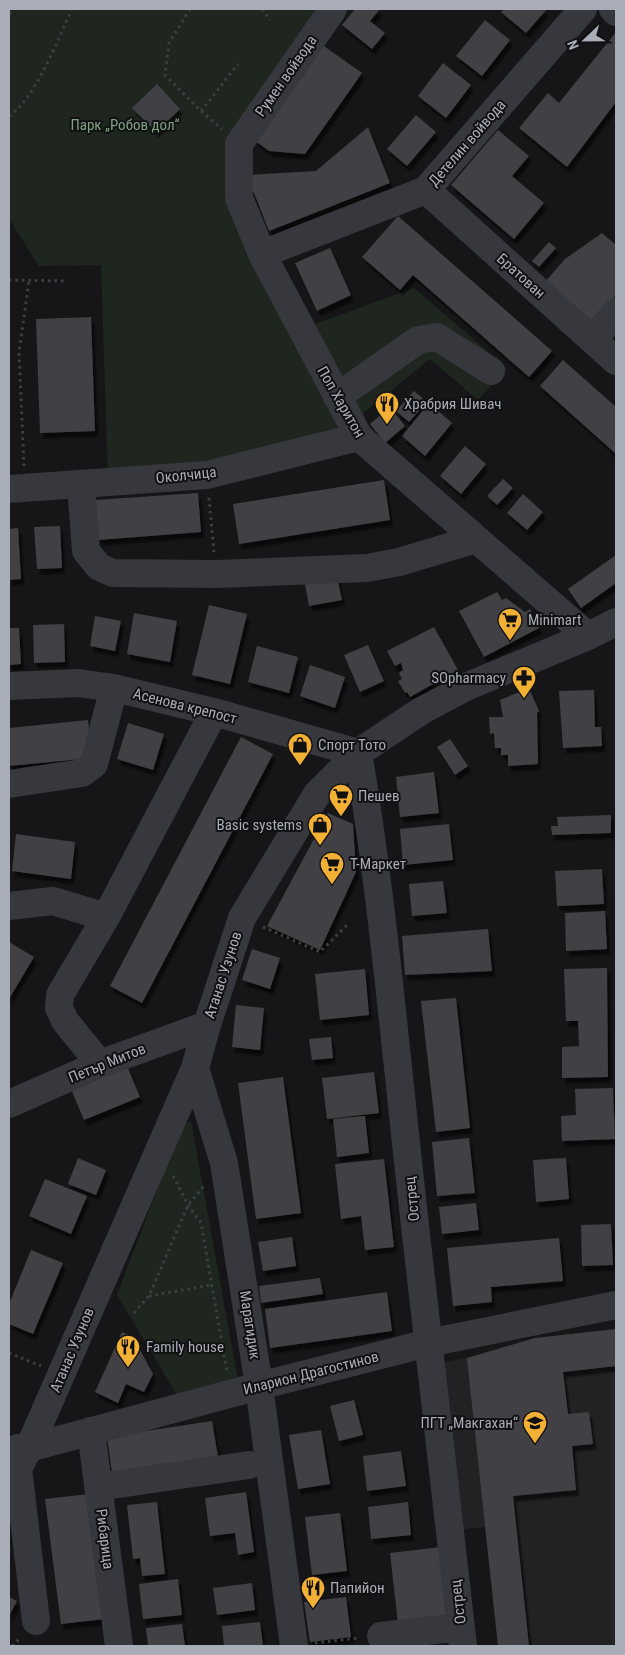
<svg xmlns="http://www.w3.org/2000/svg" width="625" height="1655" viewBox="0 0 625 1655" font-family="'Roboto Condensed',sans-serif">
	<style>
		.built { fill: #222225 }
		.green { fill: #1e261f }
		.building { fill: #404145; filter: url(#shadow) }
		.lines { fill: none; stroke-linecap: round; stroke-linejoin: round }
		.path { stroke: #3d3f44; stroke-width: 3; stroke-dasharray: 2.5 4; stroke-linecap: butt }
		.minor { stroke: #37383d; stroke-width: 28 }
		.labels { text-anchor: middle; stroke-width: 4; stroke-linejoin: round; paint-order: stroke }
		.street-label { font-size: 15px; fill: #a8adb8; stroke: #111113 }
		.park-label { font-size: 15px; fill: #7fa381; stroke: #111113 }
		.poi-label { font-size: 15px; fill: #a8adb8; stroke: #111113; text-anchor: start }
	</style>
	<defs>
		<filter id="shadow"><feDropShadow dx="3" dy="5.5" stdDeviation="1" flood-color="#0009"/></filter>
	</defs>
	<rect width="100%" height="100%" fill="#161618"/>
	<path class="built" d="M616,1329V1646H498L485,1527L463,1529L444,1362L467,1358L535,1338Z"/>
	<path class="green" d="M9,9H333L239,144V198L359,437L108,483L101,265L39,266L9,219Z
		M414,288L507,368L478,400L430,359L361,415L310,326Z
		M191,1121L239,1386L180,1400L117,1295L182,1125Z"/>
	<path class="building" d="M355,9H380L370,21L385,33L372,49L342,25Z
		M504,9H547L526,33L501,12Z
		M485,20L510,40L482,76L456,56Z
		M616,32V102L567,167L519,128L548,93L559,103Z
		M321,44L362,73L305,154L269,151L254,140Z
		M443,63L471,85L446,118L418,96Z
		M157,84L180,109L156,132L132,108Z
		M416,115L436,132L407,166L387,149Z
		M368,127L390,183L269,231L247,175L316,171Z
		M498,130L529,156L512,176L544,203L514,239L451,185Z
		M398,216L552,351L529,377L413,275L400,290L362,257Z
		M602,233L616,245V295L591,324L544,283L565,259Z
		M549,242L556,248L539,267L532,261Z
		M330,248L351,295L317,311L295,263Z
		M91,317L95,431L40,433L36,319Z
		M563,360L616,407V454L540,386Z
		M414,391L427,402L409,422L396,411Z
		M429,403L452,423L425,456L402,436Z
		M390,407L405,426L385,443L370,424Z
		M465,446L486,464L461,494L440,476Z
		M503,479L513,488L497,505L487,496Z
		M384,480L390,520L239,544L233,504Z
		M198,493L201,532L98,540L95,500Z
		M523,494L543,512L527,530L507,513Z
		M60,526L62,568L37,569L34,527Z
		M18,528L21,579L9,580V529Z
		M616,555V583L581,608L568,589Z
		M336,573L342,600L309,606L304,579Z
		M497,592L502,600L506,598L525,612L530,609L539,628L484,657L459,611Z
		M209,605L247,614L230,684L192,675Z
		M134,613L177,621L170,662L127,654Z
		M95,616L121,621L115,651L90,646Z
		M64,624L65,662L34,663L33,625Z
		M434,627L458,670L410,697L407,692L405,693L398,681L402,679L399,673L403,670L401,663L395,666L387,651Z
		M9,628H19L21,664L9,665Z
		M368,645L384,681L360,692L344,655Z
		M257,646L298,657L289,693L248,682Z
		M310,665L345,677L335,708L300,696Z
		M529,688L539,711L537,713L538,764L508,766V755H501V748H495L494,733L490,734L489,717H503L500,700Z
		M594,690L595,727H601L602,746L563,748L559,691Z
		M88,720L92,758L9,766V728Z
		M128,723L164,734L153,770L117,759Z
		M241,737L273,754L142,1003L110,986Z
		M450,739L468,766L455,775L437,747Z
		M434,772L439,813L400,817L396,777Z
		M328,813L353,824L356,872L320,950L267,926Z
		M611,815V833L552,835L551,826H558L557,817Z
		M449,824L453,860L403,865L400,829Z
		M16,834L75,842L71,879L12,871Z
		M602,869L604,904L557,906L555,871Z
		M443,881L447,913L412,916L409,884Z
		M605,911L607,949L566,951L565,913Z
		M488,929L492,971L405,975L402,936Z
		M9,942L34,957L9,999Z
		M252,949L280,958L270,989L242,980Z
		M607,968L608,1077L562,1078V1047L579,1046L578,1021H566L564,969Z
		M365,969L369,1015L320,1020L315,974Z
		M456,998L470,1128L436,1132L421,1001Z
		M236,1005L264,1008L260,1050L232,1047Z
		M331,1037L333,1058L312,1060L309,1039Z
		M127,1066L140,1097L84,1120L71,1089Z
		M374,1072L379,1113L327,1119L322,1078Z
		M283,1077L301,1213L256,1219L238,1083Z
		M613,1088L615,1139L562,1141L561,1116L576,1115L575,1089Z
		M365,1116L369,1153L337,1157L333,1119Z
		M469,1138L475,1193L437,1196L432,1142Z
		M78,1158L106,1170L96,1195L68,1184Z
		M566,1158L569,1199L536,1202L533,1160Z
		M384,1159L394,1247L365,1250L361,1216L341,1219L335,1164Z
		M45,1179L87,1196L71,1234L29,1216Z
		M476,1203L479,1230L442,1234L439,1207Z
		M611,1224L613,1265L582,1266L581,1225Z
		M292,1237L296,1266L263,1271L258,1242Z
		M559,1238L563,1281L491,1287L492,1302L453,1306L447,1248Z
		M31,1250L63,1263L33,1334L9,1324V1304Z
		M320,1278L323,1294L261,1303L259,1286Z
		M387,1292L392,1331L270,1348L265,1309Z
		M616,1329V1366L563,1372L568,1414L589,1412L593,1444L572,1446L576,1490L513,1496L529,1646H498L467,1358L535,1338Z
		M122,1332L133,1337L153,1374L144,1392L126,1384L118,1403L95,1392Z
		M354,1400L363,1435L339,1441L330,1406Z
		M212,1421L218,1457L112,1472L107,1437Z
		M321,1430L330,1484L298,1489L289,1435Z
		M401,1451L406,1486L367,1491L363,1456Z
		M246,1492L254,1552L238,1555L235,1533L210,1536L205,1498Z
		M89,1494L105,1619L61,1624L45,1499Z
		M157,1502L165,1574L142,1576L140,1558L133,1559L127,1505Z
		M408,1502L411,1535L371,1539L368,1507Z
		M340,1513L347,1571L312,1575L305,1517Z
		M441,1547L450,1627L399,1633L390,1553Z
		M178,1579L182,1615L143,1619L139,1584Z
		M252,1583L255,1610L217,1615L213,1588Z
		M9,1597L17,1601L9,1616Z
		M346,1597L351,1637L310,1642L304,1602Z
		M260,1622L263,1646H224L222,1626Z
		M182,1624L185,1646H148L146,1628Z"/>
	<g class="lines">
		<path class="path" d="M190,9L169,43L165,75L201,111L222,129
			M262,9L270,20
			M9,14L14,9
			M201,111L238,64
			M9,116C36,98 58,39 72,9
			M9,280L67,281
			M24,466L19,353L29,280
			M209,498L214,552
			M263,927L320,952L348,924
			M173,1176L188,1205L201,1223L227,1372
			M149,1296L211,1285
			M134,1313L149,1296L188,1205L204,1186
			M9,1353L41,1366
			M315,1643L358,1638
			M12,1646L20,1638"/>
		<path class="minor" d="M333,9L239,144V198L262,254L359,437L588,636
			M613,9L616,12
			M426,190L616,361
			M262,254L426,190L583,9
			M593,340L616,312
			M337,397L418,340L437,337L491,371
			M81,485L86,551L99,567L113,573L216,574L367,568L399,562L476,539
			M9,489L207,475L359,437
			M9,686L78,683L114,688L214,712L358,753
			M358,753C380,882 392,1013 406,1143C424,1311 444,1479 463,1646
			M9,784L82,773L94,764L114,688
			M9,906L53,901L106,917
			M100,1064L65,1021L59,1008L60,995L106,917L214,712
			M195,1068L224,1163L259,1386L294,1646
			M9,1104L100,1064L207,1025
			M91,1431L119,1646
			M18,1448H29L259,1386L428,1343L616,1305
			M18,1468L36,1621
			M9,1485L29,1448L195,1068L207,1025L242,918L317,794L358,753L421,711L468,686L588,636L616,622
			M98,1487L249,1465
			M381,1636L461,1627"/>
	</g>
	<defs>
		<symbol id="restaurant-pin" viewBox="-11 -11 22 30"><path d="M0 17L-7.5 6A9.5 9.5 0 1 1 7.5 6Z" fill="#f2b134" stroke="#111113"/><path d="M-5-6h1v4h1v-4h1v4h1v-4h1v5L-1.5 .5V6h-2V.5L-5-1ZM5-6V6H3V1.5H1.5Q1.5-4 5-6Z" fill="#111"/></symbol>
		<symbol id="supermarket-pin" viewBox="-11 -11 22 30"><path d="M0 17L-7.5 6A9.5 9.5 0 1 1 7.5 6Z" fill="#f2b134" stroke="#111113"/><path d="M-6-5.5h2.5l.6 2H6L4.5 2H-2.5L-4.4-4H-6ZM-1.5 3.2a1.3 1.3 0 1 0 .1 0ZM3 3.2a1.3 1.3 0 1 0 .1 0Z" fill="#111"/></symbol>
		<symbol id="pharmacy-pin" viewBox="-11 -11 22 30"><path d="M0 17L-7.5 6A9.5 9.5 0 1 1 7.5 6Z" fill="#f2b134" stroke="#111113"/><path d="M-2-6h4v4h4v4h-4v4h-4v-4h-4v-4h4Z" fill="#111"/></symbol>
		<symbol id="shop-pin" viewBox="-11 -11 22 30"><path d="M0 17L-7.5 6A9.5 9.5 0 1 1 7.5 6Z" fill="#f2b134" stroke="#111113"/><path d="M-5-2.5h2.3a2.7 3.5 0 0 1 5.4 0H5L5.5 6h-11ZM-1.5-2.5h3a1.5 2.3 0 0 0-3 0Z" fill="#111"/></symbol>
		<symbol id="school-pin" viewBox="-11 -11 22 30"><path d="M0 17L-7.5 6A9.5 9.5 0 1 1 7.5 6Z" fill="#f2b134" stroke="#111113"/><path d="M0-5L7-2L0 1L-7-2ZM-4 1L0 2.5L4 1V4Q0 6-4 4Z" fill="#111"/></symbol>
	</defs>
	<g fill-rule="evenodd">
		<use href="#restaurant-pin" x="373" y="390" width="28" height="38"/>
		<use href="#supermarket-pin" x="496" y="606" width="28" height="38"/>
		<use href="#pharmacy-pin" x="510" y="664" width="28" height="38"/>
		<use href="#shop-pin" x="286" y="731" width="28" height="38"/>
		<use href="#supermarket-pin" x="327" y="782" width="28" height="38"/>
		<use href="#shop-pin" x="306" y="811" width="28" height="38"/>
		<use href="#supermarket-pin" x="318" y="850" width="28" height="38"/>
		<use href="#restaurant-pin" x="114" y="1333" width="28" height="38"/>
		<use href="#school-pin" x="521" y="1409" width="28" height="38"/>
		<use href="#restaurant-pin" x="299" y="1574" width="28" height="38"/>
	</g>
	<g class="labels">
		<g class="street-label">
			<text transform="translate(286 76) rotate(-55)" y="5">Румен войвода</text>
			<text transform="translate(467 143) rotate(-49)" y="5">Детелин войвода</text>
			<text transform="translate(521 276) rotate(42)" y="5">Братован</text>
			<text transform="translate(341 402) rotate(60)" y="5">Поп Харитон</text>
			<text transform="translate(186 475) rotate(-6)" y="5">Околчица</text>
			<text transform="translate(185 706) rotate(14)" y="5">Асенова крепост</text>
			<text transform="translate(223 975) rotate(-72)" y="5">Атанас Узунов</text>
			<text transform="translate(107 1063) rotate(-22)" y="5">Петър Митов</text>
			<text transform="translate(412 1199) rotate(-96)" y="5">Острец</text>
			<text transform="translate(250 1325) rotate(81)" y="5">Марагидик</text>
			<text transform="translate(72 1350) rotate(-67)" y="5">Атанас Узунов</text>
			<text transform="translate(311 1373) rotate(-14)" y="5">Иларион Драгостинов</text>
			<text transform="translate(105 1539) rotate(83)" y="5">Рибарица</text>
			<text transform="translate(458 1602) rotate(-97)" y="5">Острец</text>
		</g>
		<g class="park-label">
			<text x="125" y="130">Парк „Робов дол“</text>
		</g>
		<g class="poi-label">
			<text x="404" y="409">Храбрия Шивач</text>
			<text x="528" y="625">Minimart</text>
			<text x="506" y="683" text-anchor="end">SOpharmacy</text>
			<text x="318" y="750">Спорт Тото</text>
			<text x="358" y="801">Пешев</text>
			<text x="302" y="830" text-anchor="end">Basic systems</text>
			<text x="350" y="869">Т-Маркет</text>
			<text x="146" y="1352">Family house</text>
			<text x="518" y="1428" text-anchor="end">ПГТ „Макгахан“</text>
			<text x="330" y="1593">Папийон</text>
		</g>
	</g>
	<rect width="625" height="1655" fill="none" stroke="#a8adb8" stroke-width="20"/>
	<g transform="translate(585 40) rotate(248)" stroke="#111113" stroke-width="4" paint-order="stroke">
	<path d="M0-4L9 19L0 12L-9 19Z" fill="#a8adb8"/>
	<text y="-8" font-size="14" font-weight="bold" text-anchor="middle" fill="#a8adb8">N</text>
	</g>
</svg>
